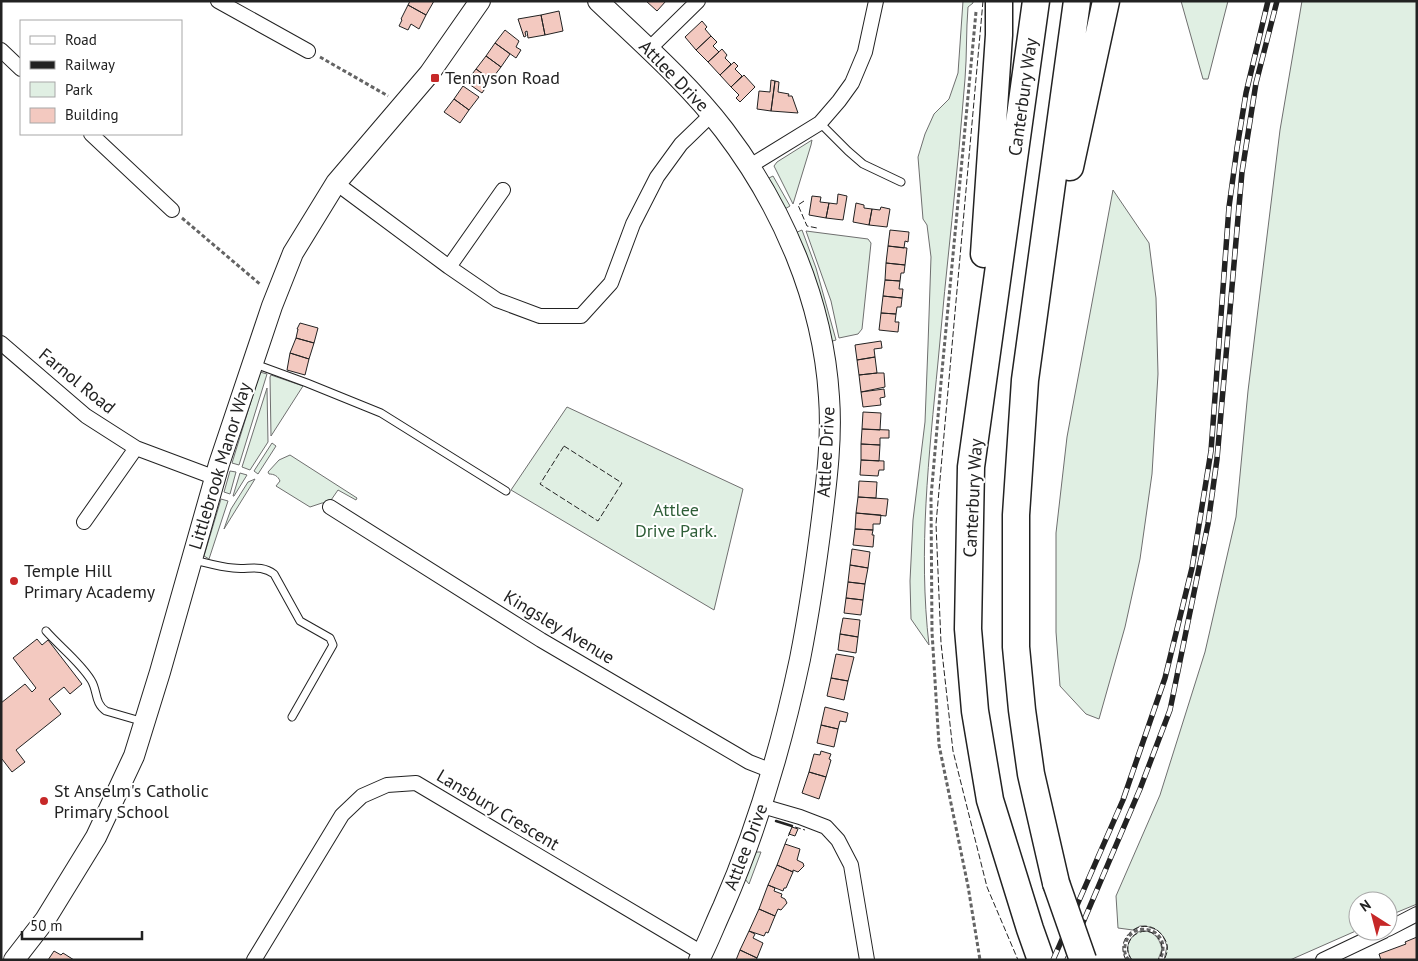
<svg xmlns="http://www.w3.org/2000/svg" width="1418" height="961" viewBox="0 0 1418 961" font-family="'PT Sans',sans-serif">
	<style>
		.green { fill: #e0efe3; stroke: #6f6f6f }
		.building { fill: #f3c9c0; stroke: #222 }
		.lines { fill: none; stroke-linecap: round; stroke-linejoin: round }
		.lane-casing { stroke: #222; stroke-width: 9 }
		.street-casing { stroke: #222; stroke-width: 16 }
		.secondary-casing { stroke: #222; stroke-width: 22 }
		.highway-casing { stroke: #222; stroke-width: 29 }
		.path { stroke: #646464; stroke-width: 3; stroke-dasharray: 4 2.5; stroke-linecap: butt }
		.lane { stroke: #fff; stroke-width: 7 }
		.street { stroke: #fff; stroke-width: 14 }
		.secondary { stroke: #fff; stroke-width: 20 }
		.highway { stroke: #fff; stroke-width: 26 }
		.rail-casing { stroke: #222; stroke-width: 5.5 }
		.rail { stroke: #fff; stroke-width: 4; stroke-dasharray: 11; stroke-linecap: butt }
		.highway-bridge-casing { stroke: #222; stroke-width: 29; stroke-linecap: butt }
		.highway-bridge { stroke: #fff; stroke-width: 26 }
		.fence { stroke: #222; stroke-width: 1; stroke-dasharray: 6 2.5; stroke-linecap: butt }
		.wall { stroke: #222; stroke-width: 2.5 }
		.poi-dot { fill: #c62828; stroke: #fff; stroke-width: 2 }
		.labels { text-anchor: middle; stroke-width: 4; stroke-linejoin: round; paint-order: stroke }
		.street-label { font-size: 18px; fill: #222; stroke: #fff }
		.poi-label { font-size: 18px; fill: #222; stroke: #fff; text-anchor: start }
		.park-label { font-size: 18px; fill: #2f5e38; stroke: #fff }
	</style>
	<rect width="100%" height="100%" fill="#fff"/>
	<path class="green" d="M963,1H973V3L968,7C966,31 967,55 965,79C958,173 946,268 938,362C929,455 918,551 929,645L911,619L910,581L913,520L925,422L928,345L931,257L927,225L923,219L918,157L925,134L934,114L949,99L958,73Z
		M1181,1H1228L1208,79H1203Z
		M1302,1H1417V904L1388,916V901H1358V930L1290,960H1164L1167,946L1163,936L1157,930L1146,926H1140L1133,930L1118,928L1116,896L1160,795L1205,652L1236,517L1248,391L1280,130Z
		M812,140L811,145L793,204L774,166L777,162Z
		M773,176L790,206L783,210L767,179Z
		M1113,190L1149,243L1156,298L1158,374L1152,474L1140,559L1125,627L1099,719L1086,714L1060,686L1056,632V533L1067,437Z
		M802,230L816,268L836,340L829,342L795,233Z
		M806,231L868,239L871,243L862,329L858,334L839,338L831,301Z
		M260,372L267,374L239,465L232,463Z
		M271,375L303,386L271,436L270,377Z
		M267,388L268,442L250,470L242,467Z
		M567,407L743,489L714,610L511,490Z
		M272,443L276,446L258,474L254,471Z
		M290,455L357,498L356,500L338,490L329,503H322L310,507L276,486L280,481C278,476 274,474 269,474L268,472L279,460Z
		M230,471L236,472L230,494L224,492Z
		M240,473L247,475L234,496H233Z
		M255,479L224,529L231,509L248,482Z
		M221,499L228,501L209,559L204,556Z
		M755,852H761L749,884L745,879Z
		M1140,931C1152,930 1159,936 1162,949L1158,960H1132C1124,949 1128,937 1140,931Z"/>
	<path class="building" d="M410,1H434L426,15L408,5Z
		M646,1H666L657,11Z
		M408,5L426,15L419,29L411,24L408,30L399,26L402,20L401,19Z
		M559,11L563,31L545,35L541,15Z
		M541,15L545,35L528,38L527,31L525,32L526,36L524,37L518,19Z
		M702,21L707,27L705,29L711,36L696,50L685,37Z
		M505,30L519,41L516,47L521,50L516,58L495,43Z
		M711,36L717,42L713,46L719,52L708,62L696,50Z
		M495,43L510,54L501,67L486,56Z
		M722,49L727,55L725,58L731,64L720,75L708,62Z
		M486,56L501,67L491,80L476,69Z
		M734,62L738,66L735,69L742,76L731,87L720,75Z
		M476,69L491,80L482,93L466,82Z
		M744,75L755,87L740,102L736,98L739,95L731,87Z
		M771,80L775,81L771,111L757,109L759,91L770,92Z
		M775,81L779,82L778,92L789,94L788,96H792L798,113L771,111Z
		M463,86L479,97L469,110L454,99Z
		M454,99L469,110L460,123L444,112Z
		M838,194L847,196L843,220L826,218L829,203L837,204Z
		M812,196L821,197L820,202L829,203L826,218L809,215Z
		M856,203L864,205V208L872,209L869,225L853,222Z
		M881,207L890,209L887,227L869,225L872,209L880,210Z
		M890,230L909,232L908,242L905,241L904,248L888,246Z
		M888,246L907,248L905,265L886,263Z
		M886,263L905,265L904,273H901L900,281L885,280Z
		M885,280L900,281L899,289H903L902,298L883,296Z
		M883,296L902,298L901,307H897L896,314L881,313Z
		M881,313L896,314L895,322H899L898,332L879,330Z
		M300,323L318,328L314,343L296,338L298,329H297Z
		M296,338L314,343L309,359L290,353Z
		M881,341L882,348L874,349L875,357L857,360L855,345Z
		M290,353L309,359L305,375L287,370Z
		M875,357L877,373L859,375L857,360Z
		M877,373H884L885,387L861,392L859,375Z
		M884,389L885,397L880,398L881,405L863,407L861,392Z
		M863,412L881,413L880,430L862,429Z
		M862,429L889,430V438H880V445L861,444Z
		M861,444L880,445L879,461L861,460Z
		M861,460L884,461V470H879L878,476L860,475Z
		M859,481L877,482L876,498L858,497Z
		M858,497L888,499L886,516L856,513Z
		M856,513L881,515L880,524H873V530L855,529Z
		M855,529L873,530L872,535H874L873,547L853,545Z
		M852,549L870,552L868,568L850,565Z
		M850,565L868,568L865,584L848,582Z
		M848,582L865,584L863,600L846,598Z
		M846,598L863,600L861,615L844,613Z
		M843,618L860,620L858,637L840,634Z
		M840,634L858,637L856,653L838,650Z
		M37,639L42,645L48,640L82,684L70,694L64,687L49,699L61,714L16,750L25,762L12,772L2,759L1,760V703L25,684L32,692L36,688L13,658Z
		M836,654L854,657L848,681L831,678Z
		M831,678L848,681L844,700L827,696Z
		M825,707L848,713L846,722L840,721L838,729L821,725Z
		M821,725L838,729L834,747L817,743Z
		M821,751L831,754L829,759L831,760L826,777L809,772L814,754L820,755Z
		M809,772L826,777L819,799L802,793Z
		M792,827L798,829L795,836L789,834Z
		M785,844L800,849L797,860L803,863L804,866L798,872L793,870V872L777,865Z
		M777,865L793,872L786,888H784L783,891L768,885Z
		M768,885L775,888L774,891L782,894L781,897L785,899L787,903L781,910L778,909L775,916L759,909Z
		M759,909L775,916L768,933L766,932L764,936L749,931Z
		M749,931L755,934L753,938L763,943L757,958L740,950Z
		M1417,937V960H1381L1379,954L1406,944L1405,942Z
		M740,950L757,958L756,960H736Z
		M54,951L61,955L63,953L74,960H48Z"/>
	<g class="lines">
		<defs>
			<path id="lane" d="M820,123L848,151L863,164L901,182
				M255,364L307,383L381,413L506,491
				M194,560C207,563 220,567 233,568C248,570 261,564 274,574L300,621L330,638L333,645L292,717
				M46,631C60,647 80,662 91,680C98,691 94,703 106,711L144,722"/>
			<path id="street" d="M218,1L308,51
				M649,49L698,1
				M1,50L21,69
				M91,134L172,210
				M750,166L820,123L839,101L852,83L865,52L876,1
				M336,183L449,267L497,300L540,316H581L611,283L633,224L657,177L681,144L712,114
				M449,267L503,190
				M1,343L86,416L136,448L216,478
				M330,507L541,640L749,762L772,771
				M84,522L136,448
				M762,806L800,817L826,827L838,840L851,865L867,960
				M1388,929L1417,914
				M254,960L342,815L362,796L387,785L416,783L702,953
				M1323,960L1384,931"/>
			<path id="secondary" d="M598,1C640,41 689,84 724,130C782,206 823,300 829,397C832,437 827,478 822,518C816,566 809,613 800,659C782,744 758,827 723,907C715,924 708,943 699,960
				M14,960L45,920L96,837L134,756L160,672L219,464L272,306L293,253L336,183L429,74L480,1"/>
			<path id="highway" d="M1036,1L971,467L968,629L975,711L990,800L1030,929L1041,960
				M1070,167L1106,1
				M984,254L999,35V1
				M1056,883L1031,774L1022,710L1016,647V515L1025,380L1077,1"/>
		</defs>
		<use href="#lane" class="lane-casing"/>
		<use href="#street" class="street-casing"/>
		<use href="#secondary" class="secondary-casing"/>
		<use href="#highway" class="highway-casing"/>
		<path class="path" d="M976,12L942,371L931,497L932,632L939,745L968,886L980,960
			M320,57L388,96
			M182,218L261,285
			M1129,960C1125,956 1124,951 1125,946C1130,917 1175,928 1160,960"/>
		<use href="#lane" class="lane"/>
		<use href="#street" class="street"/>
		<use href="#secondary" class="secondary"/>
		<use href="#highway" class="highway"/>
		<defs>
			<path id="rail" d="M1053,960L1123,800L1165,678L1192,568L1211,451L1229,207L1237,148L1246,93L1268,1
				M1067,960L1140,789L1170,710L1208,524L1217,459L1242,172L1256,83L1277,1"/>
		</defs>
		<use href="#rail" class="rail-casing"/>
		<use href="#rail" class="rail"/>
		<defs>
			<path id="highway-bridge" d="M1056,883L1083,960"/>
		</defs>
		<use href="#highway-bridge" class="highway-bridge-casing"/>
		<use href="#highway-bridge" class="highway-bridge"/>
		<path class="fence" d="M983,1L936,524L941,643L953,751L987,887L1018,960
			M804,201L798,205L807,226L817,228
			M564,446L622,483L598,521L540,484Z
			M795,827L805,830
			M785,844L790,832
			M1126,960C1112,934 1149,912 1164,938C1169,945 1168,952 1164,960
			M1132,960C1116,940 1148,918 1160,941C1164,948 1162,954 1158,960"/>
		<path class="wall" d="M776,821L792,826"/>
	</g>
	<g class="poi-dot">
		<rect x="430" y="73" width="10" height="10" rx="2.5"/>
		<circle cx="14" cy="581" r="5"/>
		<circle cx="44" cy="801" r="5"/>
	</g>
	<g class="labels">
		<g class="street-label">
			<text transform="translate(674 76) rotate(46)" y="6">Attlee Drive</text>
			<text transform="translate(1023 97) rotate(-82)" y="6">Canterbury Way</text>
			<text transform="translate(77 381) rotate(39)" y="6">Farnol Road</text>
			<text transform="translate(826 452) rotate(-87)" y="6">Attlee Drive</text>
			<text transform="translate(220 466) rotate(-73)" y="6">Littlebrook Manor Way</text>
			<text transform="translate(973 498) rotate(-87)" y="6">Canterbury Way</text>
			<text transform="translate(559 627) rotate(31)" y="6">Kingsley Avenue</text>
			<text transform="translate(498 810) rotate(31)" y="6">Lansbury Crescent</text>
			<text transform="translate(746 847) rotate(-69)" y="6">Attlee Drive</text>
		</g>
		<g class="poi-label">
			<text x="445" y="84">Tennyson Road</text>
			<text x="24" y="577">Temple Hill<tspan x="24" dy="21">Primary Academy</tspan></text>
			<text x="54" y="797">St Anselm's Catholic<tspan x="54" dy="21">Primary School</tspan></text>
		</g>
		<g class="park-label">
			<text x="676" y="516">Attlee<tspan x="676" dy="21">Drive Park.</tspan></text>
		</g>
	</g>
	<rect width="1418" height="961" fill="none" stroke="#222222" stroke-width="5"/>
	<rect x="20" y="20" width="162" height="115" fill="#ffffff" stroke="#a7a7a7"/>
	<rect x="30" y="36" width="25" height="8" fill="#ffffff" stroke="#a7a7a7"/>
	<text x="65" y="45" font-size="15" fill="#222222">Road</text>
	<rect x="30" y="61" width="25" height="8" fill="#222222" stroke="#a7a7a7"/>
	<text x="65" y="70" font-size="15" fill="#222222">Railway</text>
	<rect x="30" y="82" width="25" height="15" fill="#e0efe3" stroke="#a7a7a7"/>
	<text x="65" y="95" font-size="15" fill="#222222">Park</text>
	<rect x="30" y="108" width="25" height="15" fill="#f3c9c0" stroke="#a7a7a7"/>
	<text x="65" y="120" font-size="15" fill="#222222">Building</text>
	<g transform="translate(1373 916) rotate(324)"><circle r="24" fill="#ffffff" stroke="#a7a7a7"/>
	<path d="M0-4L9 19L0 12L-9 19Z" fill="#c62828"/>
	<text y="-8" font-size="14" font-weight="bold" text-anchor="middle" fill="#222222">N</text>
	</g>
	<path d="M22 931v8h120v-8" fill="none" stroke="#222222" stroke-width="2.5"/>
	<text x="30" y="931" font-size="15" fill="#222222" stroke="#ffffff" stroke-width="4" paint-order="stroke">50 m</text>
</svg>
